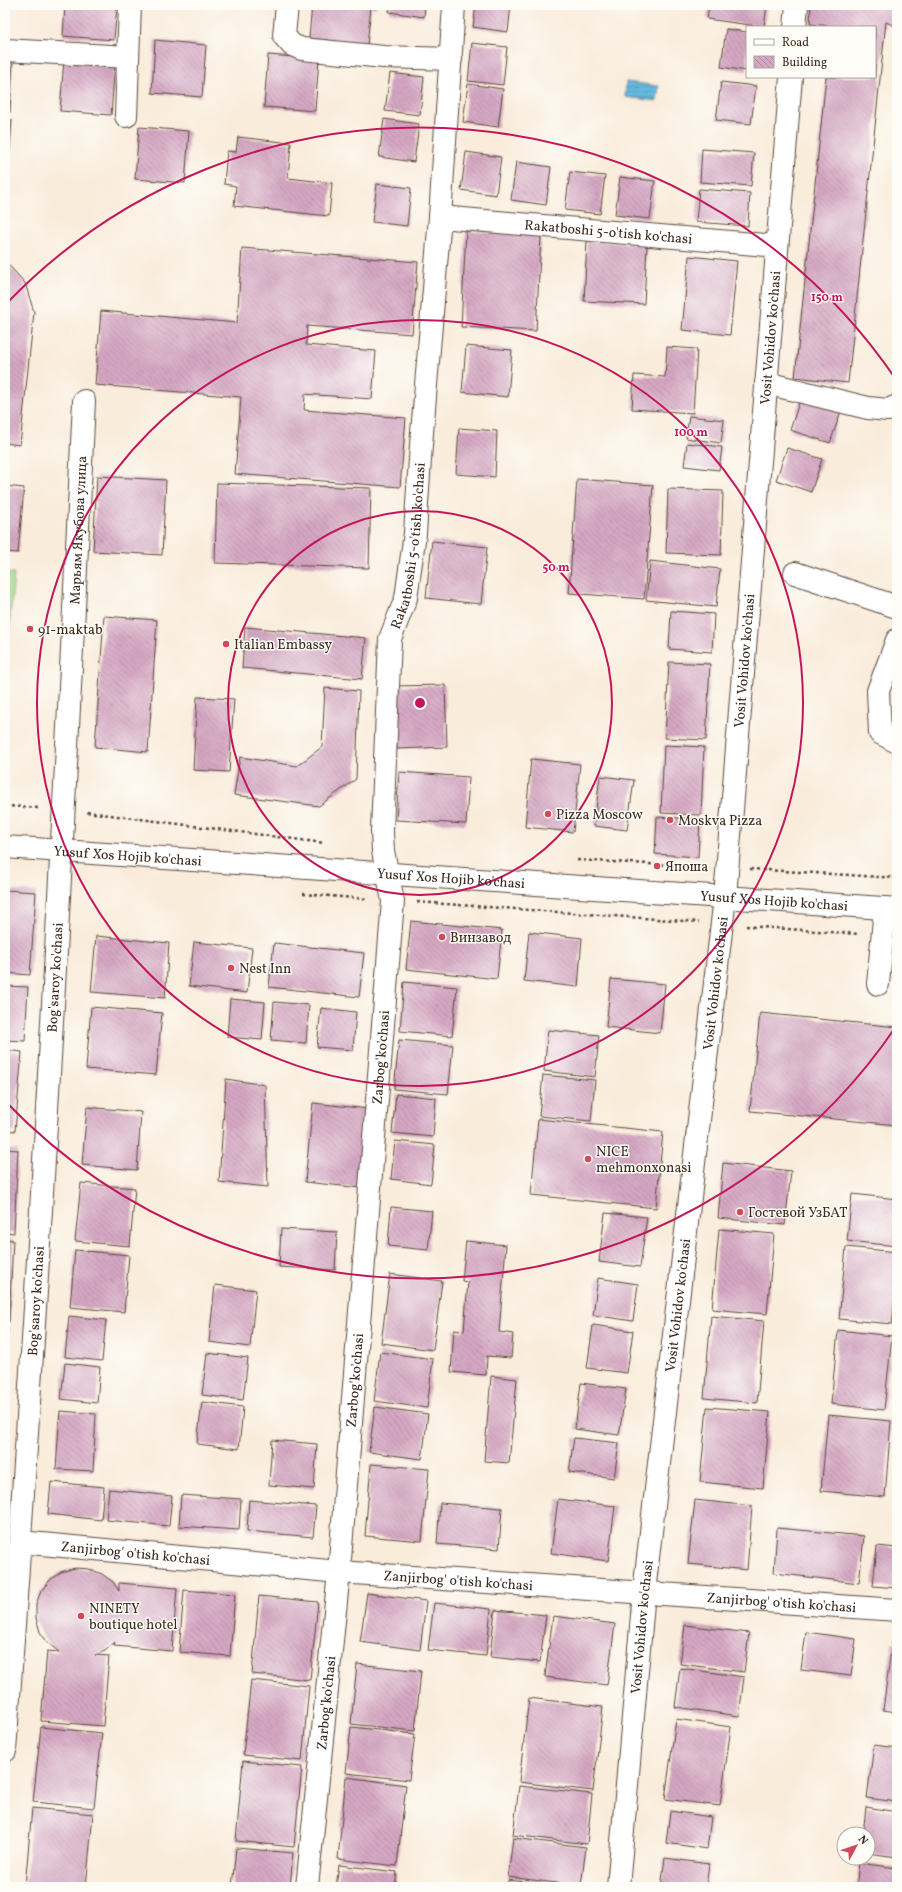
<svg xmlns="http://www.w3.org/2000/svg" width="902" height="1892" viewBox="0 0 902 1892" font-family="Vollkorn,serif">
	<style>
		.green { fill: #a1d98b; stroke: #6e8254 }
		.water { fill: url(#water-rules); stroke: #507280 }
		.building { fill: url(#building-back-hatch) }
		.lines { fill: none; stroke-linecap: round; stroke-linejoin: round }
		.minor-casing { stroke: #58473a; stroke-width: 24 }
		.major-casing { stroke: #58473a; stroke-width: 24 }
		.path { stroke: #58473a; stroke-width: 2.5; stroke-dasharray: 3 3; stroke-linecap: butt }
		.minor { stroke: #fff; stroke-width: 22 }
		.major { stroke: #fff; stroke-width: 22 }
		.ring { fill: none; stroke: #c2185b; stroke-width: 2 }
		.poi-dot { fill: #d1495b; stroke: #fdfcf7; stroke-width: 1.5 }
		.labels { text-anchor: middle; stroke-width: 3; stroke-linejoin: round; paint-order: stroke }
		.street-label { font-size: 14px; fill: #3b2a1e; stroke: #fdfcf7 }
		.poi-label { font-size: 14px; fill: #3b2a1e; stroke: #fdfcf7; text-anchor: start }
		.centre { fill: #c2185b; stroke: #fdfcf7; stroke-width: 2 }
		.ring-label { font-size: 12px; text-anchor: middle; font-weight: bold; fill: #c2185b; stroke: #fdfcf7; stroke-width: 3; stroke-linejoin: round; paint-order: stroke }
	</style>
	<defs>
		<pattern id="water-rules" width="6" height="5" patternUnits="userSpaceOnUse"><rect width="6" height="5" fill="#66bbe2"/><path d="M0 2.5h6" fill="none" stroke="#5598b7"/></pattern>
		<pattern id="building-back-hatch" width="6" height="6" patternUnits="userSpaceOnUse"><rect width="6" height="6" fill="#d5a7c3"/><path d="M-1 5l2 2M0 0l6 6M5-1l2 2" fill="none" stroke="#ae889e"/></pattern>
	</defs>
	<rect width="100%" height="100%" fill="#fdfcf7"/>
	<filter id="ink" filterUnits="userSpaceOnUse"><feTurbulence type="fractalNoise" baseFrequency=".025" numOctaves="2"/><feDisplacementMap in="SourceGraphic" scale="8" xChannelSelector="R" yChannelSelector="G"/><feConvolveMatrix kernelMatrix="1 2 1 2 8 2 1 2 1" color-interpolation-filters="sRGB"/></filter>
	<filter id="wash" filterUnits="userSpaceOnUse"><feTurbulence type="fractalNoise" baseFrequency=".012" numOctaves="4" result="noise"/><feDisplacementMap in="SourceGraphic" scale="16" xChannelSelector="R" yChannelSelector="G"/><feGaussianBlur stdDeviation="0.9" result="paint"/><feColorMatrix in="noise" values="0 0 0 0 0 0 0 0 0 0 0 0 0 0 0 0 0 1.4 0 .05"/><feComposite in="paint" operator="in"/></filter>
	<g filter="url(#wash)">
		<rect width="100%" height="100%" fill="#f9ecdb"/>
		<path class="green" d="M5,573L14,574L5,677Z"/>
		<path class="water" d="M626,82L659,86L657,101L625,97Z"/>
		<g id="blocks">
			<path class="building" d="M65,5H117L114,40L63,36Z
				M312,5H377L376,8L371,7L367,45L309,38Z
				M390,5H425L424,17L389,12Z
				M476,5H511L508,32L473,27Z
				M709,5H767L764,27L707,19Z
				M811,5H897V27L886,22L885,31L848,383L795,377L826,77H875V27H831L832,26L810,24Z
				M726,29L747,32V71L721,67Z
				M155,40L206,45L202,97L152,93Z
				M472,43L507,47L503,85L468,81Z
				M268,55L319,59L315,111L264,107Z
				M5,59H13L10,112H5Z
				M64,59L115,63L111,115L60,111Z
				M390,73L424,77L420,115L385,111Z
				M721,82L756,86L751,124L716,120Z
				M468,84L503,89L498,127L463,122Z
				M384,119L419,124L414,162L379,157Z
				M5,120H12L8,173L5,172Z
				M139,127L189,131L185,183L135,179Z
				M238,137L291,143L288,178L332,183L329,216L234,206L236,186L224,184L227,151L236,152Z
				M702,149L754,153L751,186L700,182Z
				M466,152L501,157L496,195L461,190Z
				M516,162L551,167L546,205L511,200Z
				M570,172L605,176L600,214L565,210Z
				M620,177L655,181L650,219L615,215Z
				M377,184L411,188L407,226L372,222Z
				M699,189L750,193L748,226L696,222Z
				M466,231L541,236L536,331L461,327Z
				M587,241L647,245L644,304L584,301Z
				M242,248L418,262L412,334L307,326L306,345L376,351L372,399L305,394L304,410L406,418L400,487L235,474L241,397L95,385L101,311L237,323Z
				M689,256L737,261L730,335L682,330Z
				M5,261L25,283L34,312L20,445L5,443Z
				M466,346L512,350L508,397L462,392Z
				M667,347L697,349L693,413L632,409L634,375L665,377Z
				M801,397L841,411L830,443L790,430Z
				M689,416L724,420L721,443L686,438Z
				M459,428L497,431L495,477L456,474Z
				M687,443L722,447L719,470L684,466Z
				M787,448L822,459L811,492L776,480Z
				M97,476L166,480L162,555L93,551Z
				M577,479L653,485L644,599L569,593Z
				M217,483L371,488L369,568L215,563Z
				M5,486L24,488L18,553L5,552Z
				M668,489L723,491L721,555L666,553Z
				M432,541L487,547L481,604L426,598Z
				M650,561L720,569L716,607L646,600Z
				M671,611L714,614L712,652L669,649Z
				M104,616L157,620L148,752L95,747Z
				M245,627L366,638L362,679L242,668Z
				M669,662L710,664L706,740L665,738Z
				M445,685L447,747L397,749L394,686Z
				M325,688L359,691L356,779L319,806L234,795L240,757L297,766L322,747Z
				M197,697L234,699L229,772L193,770Z
				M664,745L704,747L701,815L661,813Z
				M531,759L580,764L573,832L525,827Z
				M399,772L469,777L466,824L396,820Z
				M600,776L634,780L627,830L594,826Z
				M657,817L700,819L698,857L655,854Z
				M5,890L36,892L30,975L5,973Z
				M411,921L502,930L497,979L406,969Z
				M529,932L582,938L578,987L524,981Z
				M96,936L169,943L165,998L91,992Z
				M194,942L252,948L247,993L189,986Z
				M274,943L364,953L359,997L269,987Z
				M611,979L665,984L660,1033L606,1027Z
				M404,982L457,987L452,1036L400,1031Z
				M5,986L28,987L25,1041L5,1040Z
				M230,999L265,1002L262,1040L227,1037Z
				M274,1002L309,1005L306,1043L271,1040Z
				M91,1007L162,1013L156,1075L86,1069Z
				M321,1008L356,1012L353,1050L317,1047Z
				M760,1013L897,1027V1125L750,1111Z
				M548,1030L599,1035L595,1077L544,1071Z
				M399,1040L453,1045L448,1094L394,1089Z
				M5,1050L22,1052L15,1131L5,1130Z
				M543,1075L595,1080L591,1121L539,1116Z
				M226,1079L265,1085L268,1187L219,1182Z
				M396,1094L436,1098L433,1137L392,1133Z
				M313,1103L369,1109L361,1188L305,1182Z
				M87,1107L141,1112L137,1170L82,1165Z
				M538,1119L663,1132L656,1208L531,1195Z
				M395,1141L435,1145L431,1184L391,1179Z
				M5,1149L18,1150L14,1233L5,1232Z
				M723,1163L791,1171L785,1225L718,1218Z
				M81,1183L135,1188L130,1246L75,1241Z
				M852,1194L897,1199V1246L847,1241Z
				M391,1207L432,1211L428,1250L388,1246Z
				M605,1213L647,1217L640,1267L599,1262Z
				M281,1229L337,1232L335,1270L279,1267Z
				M719,1229L774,1234L767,1314L712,1309Z
				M5,1239L13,1240L9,1322H5Z
				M466,1241L506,1245L499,1332L513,1334L511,1358L487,1356L486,1375L451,1372L454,1330L464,1331L468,1282L462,1281Z
				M846,1247L897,1252V1276L892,1324L839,1319Z
				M75,1250L129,1255L124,1312L70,1307Z
				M390,1274L442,1281L433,1350L381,1343Z
				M598,1278L638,1284L633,1321L593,1315Z
				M215,1285L256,1290L250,1347L209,1342Z
				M69,1316L106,1320L102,1361L65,1357Z
				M711,1316L764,1321L757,1403L704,1398Z
				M593,1325L633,1331L627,1373L587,1368Z
				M5,1327H8L6,1366L5,1365Z
				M838,1330L892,1336L884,1410L831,1404Z
				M380,1352L433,1359L427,1408L374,1401Z
				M207,1353L248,1358L243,1400L202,1395Z
				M65,1363L100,1367L97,1403L61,1399Z
				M491,1376L517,1379L509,1463L484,1461Z
				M581,1383L626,1389L619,1435L575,1429Z
				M202,1402L243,1407L239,1449L197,1444Z
				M375,1407L428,1414L422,1459L369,1452Z
				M707,1407L770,1412L763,1488L700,1482Z
				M60,1411L96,1414L93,1471L56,1469Z
				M828,1415L891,1421L885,1497L821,1491Z
				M574,1438L619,1443L614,1478L569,1472Z
				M272,1440L317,1444L314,1489L269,1485Z
				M371,1464L429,1469L422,1541L365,1536Z
				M51,1482L104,1487L101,1520L48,1514Z
				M109,1489L172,1496L169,1526L106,1520Z
				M181,1495L241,1499L239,1530L179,1526Z
				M558,1499L615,1506L608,1561L551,1553Z
				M249,1500L316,1506L313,1537L247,1531Z
				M695,1500L752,1506L747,1570L688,1564Z
				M440,1503L502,1508L499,1549L437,1544Z
				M777,1528L864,1536L859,1583L774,1573Z
				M877,1546L897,1548V1588L873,1586Z
				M75,1568L89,1569L102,1574L113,1582L119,1591V1583L177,1588L172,1651L114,1646L115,1642L105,1651L95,1655L109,1656L103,1726L41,1721L47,1651L59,1652L48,1643L40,1632L36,1618V1604L41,1591L50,1580L61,1572Z
				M184,1590L235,1594L230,1656L179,1652Z
				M367,1593L426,1601L420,1650L360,1642Z
				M259,1596L318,1602L310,1680L252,1674Z
				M434,1603L491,1609L486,1656L428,1650Z
				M495,1610L546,1615L540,1662L490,1657Z
				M553,1616L615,1624L607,1685L545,1677Z
				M685,1625L749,1633L744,1672L680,1664Z
				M806,1632L856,1639L851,1676L801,1670Z
				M892,1642L897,1643V1712L883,1710Z
				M357,1664L421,1671L415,1731L351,1724Z
				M680,1668L744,1677L739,1716L675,1707Z
				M251,1680L309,1686L302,1761L243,1755Z
				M529,1698L603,1707L593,1791L519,1782Z
				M676,1719L731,1727L720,1806L665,1799Z
				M41,1727L102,1733L94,1808L33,1802Z
				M351,1727L415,1734L409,1780L346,1773Z
				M874,1745L897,1748V1802L867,1798Z
				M243,1761L302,1767L294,1847L236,1841Z
				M346,1777L406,1785L397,1866L338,1859Z
				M519,1786L592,1794L587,1844L513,1835Z
				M866,1807L897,1812V1857L868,1853V1834H863Z
				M32,1808L93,1814L86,1887H25Z
				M670,1811L711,1817L707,1849L666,1843Z
				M513,1838L586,1847L581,1886L508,1877Z
				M236,1848L293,1853L290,1887H232Z
				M665,1858L709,1864L706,1887H661Z
				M859,1863L897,1868V1887H856Z
				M339,1865L397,1872L395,1887H336Z
				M508,1880L559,1886V1887H508Z"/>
		</g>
	</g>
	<g filter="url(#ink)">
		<use href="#blocks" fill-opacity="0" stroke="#58473a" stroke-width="1"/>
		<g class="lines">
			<defs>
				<g id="minor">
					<path d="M287,5L284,36L292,45L302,49L384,57L451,59"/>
					<path d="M795,27L797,5"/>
					<path d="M5,50L128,57"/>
					<path d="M126,116L130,5"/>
					<path id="s1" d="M440,217L777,246"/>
					<path d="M766,383L868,408L888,410L897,406"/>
					<path d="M795,573L897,607"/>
					<path d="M897,640L878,691L880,733L897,742"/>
					<path d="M878,984L885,908"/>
					<path id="s2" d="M20,1542L339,1572L897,1610"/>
					<path id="s3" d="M5,1751C38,1301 63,851 84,401"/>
					<path id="s4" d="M307,1887L339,1572L393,901L383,851L382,831L390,639L406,598L415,533L421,445L440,217L454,5"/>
					<path id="s5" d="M618,1887L644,1592L725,897L791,77"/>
				</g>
				<g id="major">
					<path id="s6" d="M5,847L897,909"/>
				</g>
			</defs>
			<use href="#minor" class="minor-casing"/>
			<use href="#major" class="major-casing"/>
			<path class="path" d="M5,806L40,808
				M87,812L324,843
				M577,860L703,867
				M750,869L897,878
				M303,894L368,899
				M417,902L699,922
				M746,926L859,934"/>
			<use href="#minor" class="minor"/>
			<use href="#major" class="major"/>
		</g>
	</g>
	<g class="ring">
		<circle cx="420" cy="703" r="192"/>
		<circle cx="420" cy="703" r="383"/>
		<path d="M897 1025A575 575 0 0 1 6 1102M6 304A575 575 0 0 1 897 381"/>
	</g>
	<g class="poi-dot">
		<circle cx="30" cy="629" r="4"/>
		<circle cx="226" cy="644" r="4"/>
		<circle cx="548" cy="814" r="4"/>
		<circle cx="670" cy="820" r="4"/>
		<circle cx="657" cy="866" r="4"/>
		<circle cx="442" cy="937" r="4"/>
		<circle cx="231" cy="968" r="4"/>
		<circle cx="588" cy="1159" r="4"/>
		<circle cx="740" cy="1212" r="4"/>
		<circle cx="81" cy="1616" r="4"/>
	</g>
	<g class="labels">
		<g class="street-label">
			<text dy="5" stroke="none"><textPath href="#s1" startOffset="169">Rakatboshi 5-o'tish ko'chasi</textPath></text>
			<text dy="5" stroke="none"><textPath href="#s5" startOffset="1557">Vosit Vohidov ko'chasi</textPath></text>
			<text dy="5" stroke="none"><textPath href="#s3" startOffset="1223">Марьям Якубова улица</textPath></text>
			<text dy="5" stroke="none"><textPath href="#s4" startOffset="1349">Rakatboshi 5-o'tish ko'chasi</textPath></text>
			<text dy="5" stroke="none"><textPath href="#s5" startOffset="1233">Vosit Vohidov ko'chasi</textPath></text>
			<text dy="5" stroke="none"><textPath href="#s6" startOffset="123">Yusuf Xos Hojib ko'chasi</textPath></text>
			<text dy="5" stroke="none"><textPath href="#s6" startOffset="447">Yusuf Xos Hojib ko'chasi</textPath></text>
			<text dy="5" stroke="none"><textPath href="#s6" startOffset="771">Yusuf Xos Hojib ko'chasi</textPath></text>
			<text dy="5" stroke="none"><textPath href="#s3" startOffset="775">Bog'saroy ko'chasi</textPath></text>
			<text dy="5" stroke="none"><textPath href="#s5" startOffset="909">Vosit Vohidov ko'chasi</textPath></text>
			<text dy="5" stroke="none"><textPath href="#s4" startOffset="833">Zarbog'ko'chasi</textPath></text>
			<text dy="5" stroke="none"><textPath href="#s3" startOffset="451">Bog'saroy ko'chasi</textPath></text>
			<text dy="5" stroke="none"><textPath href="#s5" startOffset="585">Vosit Vohidov ko'chasi</textPath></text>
			<text dy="5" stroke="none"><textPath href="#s4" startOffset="509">Zarbog'ko'chasi</textPath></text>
			<text dy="5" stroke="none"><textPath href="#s2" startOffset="116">Zanjirbog' o'tish ko'chasi</textPath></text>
			<text dy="5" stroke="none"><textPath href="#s2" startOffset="440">Zanjirbog' o'tish ko'chasi</textPath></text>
			<text dy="5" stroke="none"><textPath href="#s2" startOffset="764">Zanjirbog' o'tish ko'chasi</textPath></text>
			<text dy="5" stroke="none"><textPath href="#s5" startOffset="261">Vosit Vohidov ko'chasi</textPath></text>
			<text dy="5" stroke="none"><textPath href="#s4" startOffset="185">Zarbog'ko'chasi</textPath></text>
		</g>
		<g class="poi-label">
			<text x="38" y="634">91-maktab</text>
			<text x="234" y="649">Italian Embassy</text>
			<text x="556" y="819">Pizza Moscow</text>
			<text x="678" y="825">Moskva Pizza</text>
			<text x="665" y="871">Япоша</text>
			<text x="450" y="942">Винзавод</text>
			<text x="239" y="973">Nest Inn</text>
			<text x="596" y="1156">NICE<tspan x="596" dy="16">mehmonxonasi</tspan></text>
			<text x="748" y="1217">Гостевой УзБАТ</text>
			<text x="89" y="1613">NINETY<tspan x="89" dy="16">boutique hotel</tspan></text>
		</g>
	</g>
	<circle cx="420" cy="703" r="6" class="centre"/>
	<g class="ring-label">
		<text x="827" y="301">150 m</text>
		<text x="691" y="436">100 m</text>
		<text x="556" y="571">50 m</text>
	</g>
	<rect width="902" height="1892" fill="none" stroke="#fdfcf7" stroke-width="20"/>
	<rect x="746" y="26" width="130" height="52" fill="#fdfcf7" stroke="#afa8a0"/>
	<rect x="754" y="39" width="20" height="6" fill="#ffffff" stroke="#afa8a0"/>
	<text x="782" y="46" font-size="12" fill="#3b2a1e">Road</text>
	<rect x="754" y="56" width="20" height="12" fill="url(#building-back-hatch)" stroke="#afa8a0"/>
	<text x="782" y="66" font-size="12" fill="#3b2a1e">Building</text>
	<g transform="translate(856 1846) rotate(50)"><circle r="19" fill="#fdfcf7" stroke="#afa8a0"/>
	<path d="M0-3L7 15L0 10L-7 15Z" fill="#d1495b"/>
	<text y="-6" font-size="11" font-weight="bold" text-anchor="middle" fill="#3b2a1e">N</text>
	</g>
</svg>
